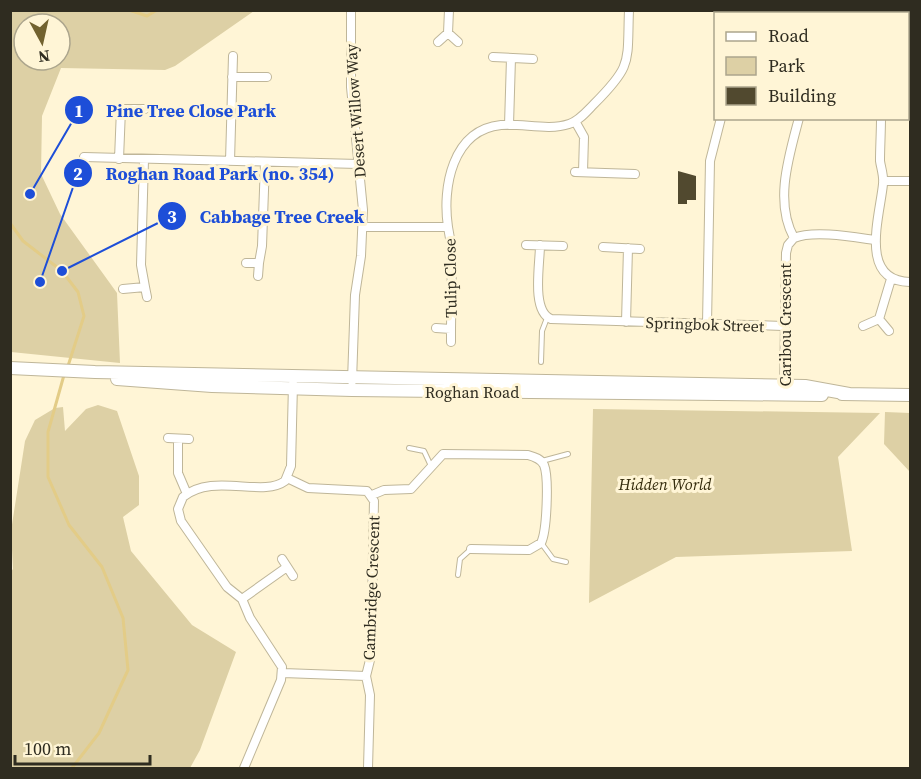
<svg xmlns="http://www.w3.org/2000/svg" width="921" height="779" viewBox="0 0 921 779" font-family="'Source Serif 4',serif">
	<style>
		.green { fill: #ddd0a5; fill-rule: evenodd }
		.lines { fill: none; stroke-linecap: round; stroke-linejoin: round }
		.stream { stroke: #e3cc87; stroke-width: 3 }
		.building { fill: #51492f }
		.lane-casing { stroke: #bfb699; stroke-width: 6 }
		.street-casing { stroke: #bfb699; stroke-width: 10 }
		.secondary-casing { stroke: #bfb699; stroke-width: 14 }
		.lane { stroke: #fff; stroke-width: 4 }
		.street { stroke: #fff; stroke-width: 8 }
		.secondary { stroke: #fff; stroke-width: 12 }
		.labels { text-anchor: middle; stroke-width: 6; stroke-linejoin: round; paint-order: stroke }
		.street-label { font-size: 16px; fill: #2f2c20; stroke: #fff5d6 }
		.park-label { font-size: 16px; font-style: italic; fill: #352c0d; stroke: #fff5d6 }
		.leader { fill: none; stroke: #1d4ed8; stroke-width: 2 }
		.callout-dot { fill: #1d4ed8; stroke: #fff5d6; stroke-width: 2 }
		.mark-label { font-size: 18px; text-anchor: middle; font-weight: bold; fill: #fff }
		.callout-label { font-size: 18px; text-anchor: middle; font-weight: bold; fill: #1d4ed8; stroke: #fff5d6; stroke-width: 6; stroke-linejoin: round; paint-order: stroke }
	</style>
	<rect width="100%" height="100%" fill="#fff5d6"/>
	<path class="green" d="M10,11H254L175,66L165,70L61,68L42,116L41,174L60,214L117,293L120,363L11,352ZM24,24H60V60H24Z
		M98,405L117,411L139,476V505L123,517L131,551L192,625L236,652L200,750L190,768H11L10,573L13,569L11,531L25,441L35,420L55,408L63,407L65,431L86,409Z
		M593,409L880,413L838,457L852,551L676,557L589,603Z
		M885,412L910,413V472L884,444Z"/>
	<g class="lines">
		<path class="stream" d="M129,10L147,16L157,10
			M10,223L23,241L62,271L78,292L84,316L68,366
			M64,375L48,432V477L69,525L102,567L123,618L128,670L99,733L72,768"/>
	</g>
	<path class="building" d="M678,171L696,176V200H687V204H678Z"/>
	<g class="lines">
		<defs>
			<path id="lane" d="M541,362L542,331L547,318
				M409,448L424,451L431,466
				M542,461L568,454
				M542,544L553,559L566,562
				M458,575L460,559L470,550"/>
			<path id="street" d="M351,10V87L363,210L361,256L355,295L352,381
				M725,14V10
				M803,14V10
				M884,14V10
				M448,33L449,10
				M438,42L448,33L458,42
				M493,57L533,59
				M232,77H267
				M908,81H910
				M881,118C881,132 880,147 880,161C881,168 884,176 883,184C880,216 858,281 910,282
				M575,121L584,137L583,172
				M509,125L511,58
				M84,157L358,164
				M119,159L121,109H145
				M144,160L141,265L145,287
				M230,161L233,56
				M575,172L635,174
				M883,181H910
				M363,227H448C442,188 452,130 501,125C523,123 548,131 569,124C579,121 587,111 594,104C633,65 627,63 629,10
				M448,227L452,250L451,329
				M794,238C814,230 853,237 874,240
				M526,245L563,246
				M540,245C540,264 531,311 551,319L783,326
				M603,247L640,249
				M246,263H259L258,276
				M259,263L262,246L265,162
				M123,289L145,287L147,297
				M879,319L891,279
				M626,322L628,248
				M707,324L710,161L721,118
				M863,326L879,319L889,331
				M436,328L451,329V342
				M784,390L786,253L788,245L794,238C774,202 789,156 799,118
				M168,438L189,439
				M178,439V473L187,494
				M287,478L308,488L367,491L374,501L371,656L366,676L370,695L368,768
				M372,495L384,490L411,489L443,454L528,455C535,457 541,459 544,465C549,477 547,531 541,543L529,550L471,549
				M282,559L293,576
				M242,599L287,567
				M283,673L366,676
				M244,768L281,680L282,667L250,618L242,599L227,587L181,521L178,509L183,497C213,472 262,498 285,481L291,466L293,384"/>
			<path id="secondary" d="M10,368L95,372L805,386L849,394
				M117,379L212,386L352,390L822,395
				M842,394L910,395"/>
		</defs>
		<use href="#lane" class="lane-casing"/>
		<use href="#street" class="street-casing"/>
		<use href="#secondary" class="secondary-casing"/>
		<use href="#lane" class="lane"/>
		<use href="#street" class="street"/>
		<use href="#secondary" class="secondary"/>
	</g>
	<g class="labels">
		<g class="street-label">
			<text transform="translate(355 111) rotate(-94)" y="6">Desert Willow Way</text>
			<text transform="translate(450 278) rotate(-91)" y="6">Tulip Close</text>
			<text transform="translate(705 324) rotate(2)" y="6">Springbok Street</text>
			<text transform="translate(785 325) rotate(-90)" y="6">Caribou Crescent</text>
			<text x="472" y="398">Roghan Road</text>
			<text transform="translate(371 588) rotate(-88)" y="6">Cambridge Crescent</text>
		</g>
		<g class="park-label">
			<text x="665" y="490">Hidden World</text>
		</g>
	</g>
	<path class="leader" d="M30 194L79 110M40 282L78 173M62 271L172 216"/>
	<g class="callout-dot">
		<circle cx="30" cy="194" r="6"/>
		<circle cx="40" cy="282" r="6"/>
		<circle cx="62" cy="271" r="6"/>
		<circle cx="79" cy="110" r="15"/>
		<circle cx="78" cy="173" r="15"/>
		<circle cx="172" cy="216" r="15"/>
	</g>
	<g class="mark-label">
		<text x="79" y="117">1</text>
		<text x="78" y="180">2</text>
		<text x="172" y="223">3</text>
	</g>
	<g class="callout-label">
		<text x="191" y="117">Pine Tree Close Park</text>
		<text x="220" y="180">Roghan Road Park (no. 354)</text>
		<text x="282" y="223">Cabbage Tree Creek</text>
	</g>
	<rect width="921" height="779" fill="none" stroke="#2f2c20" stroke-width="24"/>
	<rect x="714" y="12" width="195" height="108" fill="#fff5d6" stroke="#aca58d" stroke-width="1.5"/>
	<rect x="726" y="32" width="30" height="9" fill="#ffffff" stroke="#aca58d" stroke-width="1.5"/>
	<text x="768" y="42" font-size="18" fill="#2f2c20">Road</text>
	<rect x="726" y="57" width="30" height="18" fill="#ddd0a5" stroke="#aca58d" stroke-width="1.5"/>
	<text x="768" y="72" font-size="18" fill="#2f2c20">Park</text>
	<rect x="726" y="87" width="30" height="18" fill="#51492f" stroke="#aca58d" stroke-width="1.5"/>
	<text x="768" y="102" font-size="18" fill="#2f2c20">Building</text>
	<g transform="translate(42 42) rotate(172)"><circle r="28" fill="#fff5d6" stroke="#aca58d" stroke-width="1.5"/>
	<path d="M0-4.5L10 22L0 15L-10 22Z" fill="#72622f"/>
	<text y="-9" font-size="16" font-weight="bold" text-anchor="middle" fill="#2f2c20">N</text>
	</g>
	<path d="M15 755v9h135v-9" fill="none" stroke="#2f2c20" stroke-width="3"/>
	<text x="24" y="755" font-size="18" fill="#2f2c20" stroke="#fff5d6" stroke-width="4.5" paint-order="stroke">100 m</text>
</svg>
